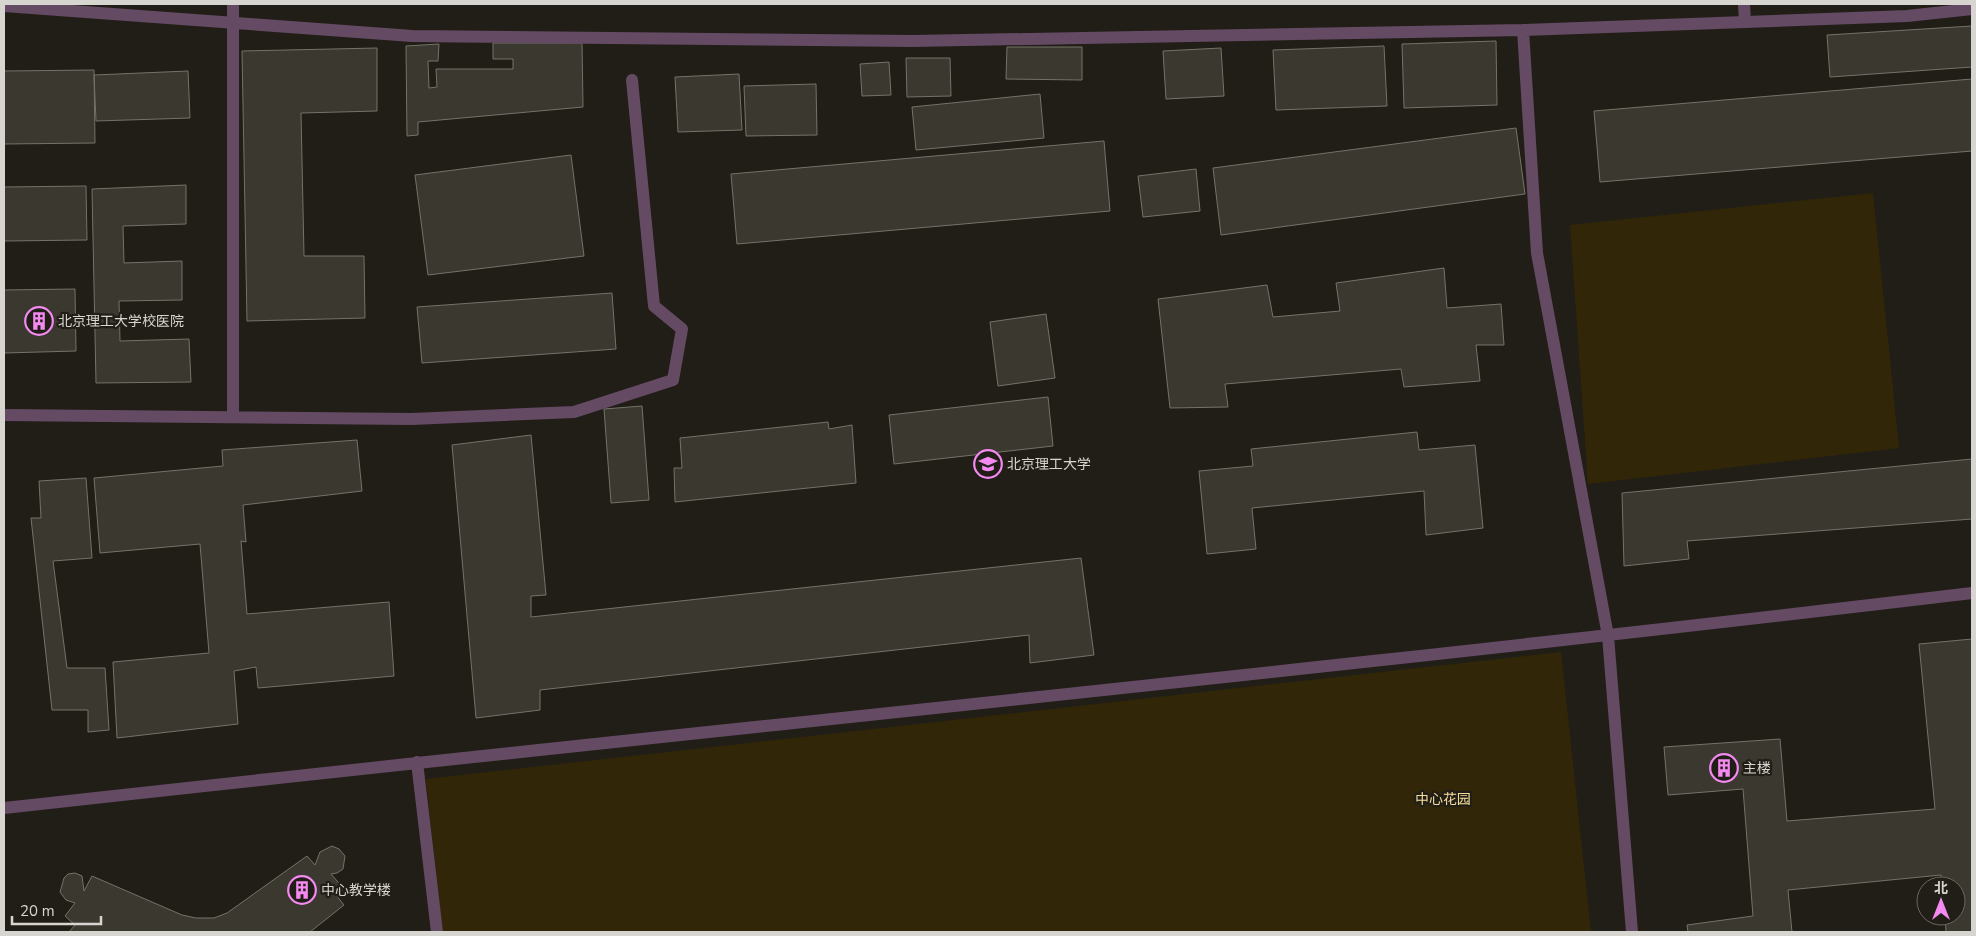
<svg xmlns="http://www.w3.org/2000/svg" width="1976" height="936" viewBox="0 0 1976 936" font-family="'Nunito Sans','Noto Sans SC',sans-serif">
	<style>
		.green { fill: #312708 }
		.building { fill: #3b3830; stroke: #757268 }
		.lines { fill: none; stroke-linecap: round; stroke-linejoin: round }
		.service { stroke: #654a64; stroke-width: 12 }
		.minor { stroke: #654a64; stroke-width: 12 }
		.labels { text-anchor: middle; stroke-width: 4.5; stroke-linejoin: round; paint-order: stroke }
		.poi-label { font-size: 14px; fill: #d7d5d0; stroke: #211e17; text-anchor: start }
		.park-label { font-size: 14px; fill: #f6dd99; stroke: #211e17 }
	</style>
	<rect width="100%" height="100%" fill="#211e17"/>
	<path class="green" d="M1873,193L1899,448L1588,484L1570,225Z
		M1561,652L1591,932H442L426,779Z"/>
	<path class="building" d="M1972,26V67L1830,77L1827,35Z
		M1496,41L1497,105L1404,108L1402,44Z
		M493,43H582L583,107L418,122V135L407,136L406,46L439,44L438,61H428L429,88L437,87L436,69H513V59H493Z
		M1384,46L1387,106L1276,110L1273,50Z
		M1007,47H1082V80L1006,79Z
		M377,48V111L301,113L304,256H364L365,318L247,321L242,51Z
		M1221,48L1224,96L1166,99L1163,51Z
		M906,58H950L951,96L907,97Z
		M889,62L891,95L862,96L860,64Z
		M94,70L95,143L4,144V71Z
		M188,71L190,118L96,121L94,75Z
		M739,74L742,130L678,132L675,77Z
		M1972,79V151L1600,182L1594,111Z
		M816,84L817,135L746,136L744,86Z
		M1040,94L1044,138L916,150L912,107Z
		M1516,128L1525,194L1221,235L1213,168Z
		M1104,141L1110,211L737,244L731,174Z
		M571,155L584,256L428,275L415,175Z
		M1196,169L1200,211L1143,217L1138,176Z
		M186,185V224L123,226L124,263L182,261V300L119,301L120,341L189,339L191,382L96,383L92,189Z
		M86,186L87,240L4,241V187Z
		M1444,268L1447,308L1501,304L1504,345H1476L1480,381L1404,387L1401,369L1225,384L1228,407L1170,408L1158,299L1267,285L1273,317L1340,311L1336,283Z
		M75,289L76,351L4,353V290Z
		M612,293L616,349L422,363L417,307Z
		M1046,314L1055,378L998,386L990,322Z
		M1048,397L1053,446L894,464L889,415Z
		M642,406L649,500L611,503L604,409Z
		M828,422L829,429L852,425L856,483L675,502L674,468H682L680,438Z
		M1417,432L1419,450L1475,445L1483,528L1426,535L1424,491L1252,508L1256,549L1207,554L1199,471L1253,466L1251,449Z
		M531,435L546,595L531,596V617L1081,558L1094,655L1030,663L1029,635L540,690V710L476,718L452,445Z
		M357,440L362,491L243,505L246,542L241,541L247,614L389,602L394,676L258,688L256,667L234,671L238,724L117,738L113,662L209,653L200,544L100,553L94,478L223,466L222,450Z
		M1972,459V519L1687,541L1689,559L1624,566L1622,493Z
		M86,478L92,558L53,561L67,668H105L109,730L88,732V710H52L31,518H41L39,481Z
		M1972,639V932H1946L1945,916H1956V886H1942L1941,875L1788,890L1792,932H1688L1687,925L1753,916L1743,789L1668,795L1664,747L1780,739L1787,821L1935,809L1919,644Z
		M332,846L339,849L345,856L343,869L337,873L331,874L344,889L336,895L344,905L310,932H69L75,925L65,916L75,903L66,900L60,892L64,878L68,874L75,873L82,876L84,891L92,876L182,915L196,918H214L227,913L307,856L315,865L320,852Z"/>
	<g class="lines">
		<path class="service" d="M1744,4L1745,22"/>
		<path class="minor" d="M4,6L412,36L913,41L1523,30L1907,16L1972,9
			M1523,30L1537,253L1608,636L1632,932
			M4,415L412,419L574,412L673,380L682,329L654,306L632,80
			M233,417V4
			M417,762L437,932
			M4,808C660,735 1317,671 1972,593"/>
	</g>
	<defs>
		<symbol id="building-ring" viewBox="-11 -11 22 22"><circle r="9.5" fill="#211e17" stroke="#f489f0" stroke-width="1.5"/><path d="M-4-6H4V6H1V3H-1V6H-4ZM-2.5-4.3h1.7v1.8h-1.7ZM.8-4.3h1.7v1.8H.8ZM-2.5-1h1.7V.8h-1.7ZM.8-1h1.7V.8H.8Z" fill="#f489f0"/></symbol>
		<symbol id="university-ring" viewBox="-11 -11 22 22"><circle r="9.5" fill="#211e17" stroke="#f489f0" stroke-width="1.5"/><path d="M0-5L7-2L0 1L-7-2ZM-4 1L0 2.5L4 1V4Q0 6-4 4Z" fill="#f489f0"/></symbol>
	</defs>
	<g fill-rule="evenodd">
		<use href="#building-ring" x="23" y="305" width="32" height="32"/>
		<use href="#university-ring" x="972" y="448" width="32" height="32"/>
		<use href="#building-ring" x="1708" y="752" width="32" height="32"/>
		<use href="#building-ring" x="286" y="874" width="32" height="32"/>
	</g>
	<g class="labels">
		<g class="poi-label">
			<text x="58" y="326">北京理工大学校医院</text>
			<text x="1007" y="469">北京理工大学</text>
			<text x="1743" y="773">主楼</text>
			<text x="321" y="895">中心教学楼</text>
		</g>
		<g class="park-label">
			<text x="1443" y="804">中心花园</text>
		</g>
	</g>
	<rect width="1976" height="936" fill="none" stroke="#d7d5d0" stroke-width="10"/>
	<g transform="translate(1941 901)"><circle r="24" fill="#211e17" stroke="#6a6761"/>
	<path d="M0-4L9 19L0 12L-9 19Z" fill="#f489f0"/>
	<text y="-8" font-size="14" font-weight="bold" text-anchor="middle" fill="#d7d5d0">北</text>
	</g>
	<path d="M12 916v8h89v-8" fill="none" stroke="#d7d5d0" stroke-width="2.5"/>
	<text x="20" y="916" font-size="15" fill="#d7d5d0" stroke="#211e17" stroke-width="4" paint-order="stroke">20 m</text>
</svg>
